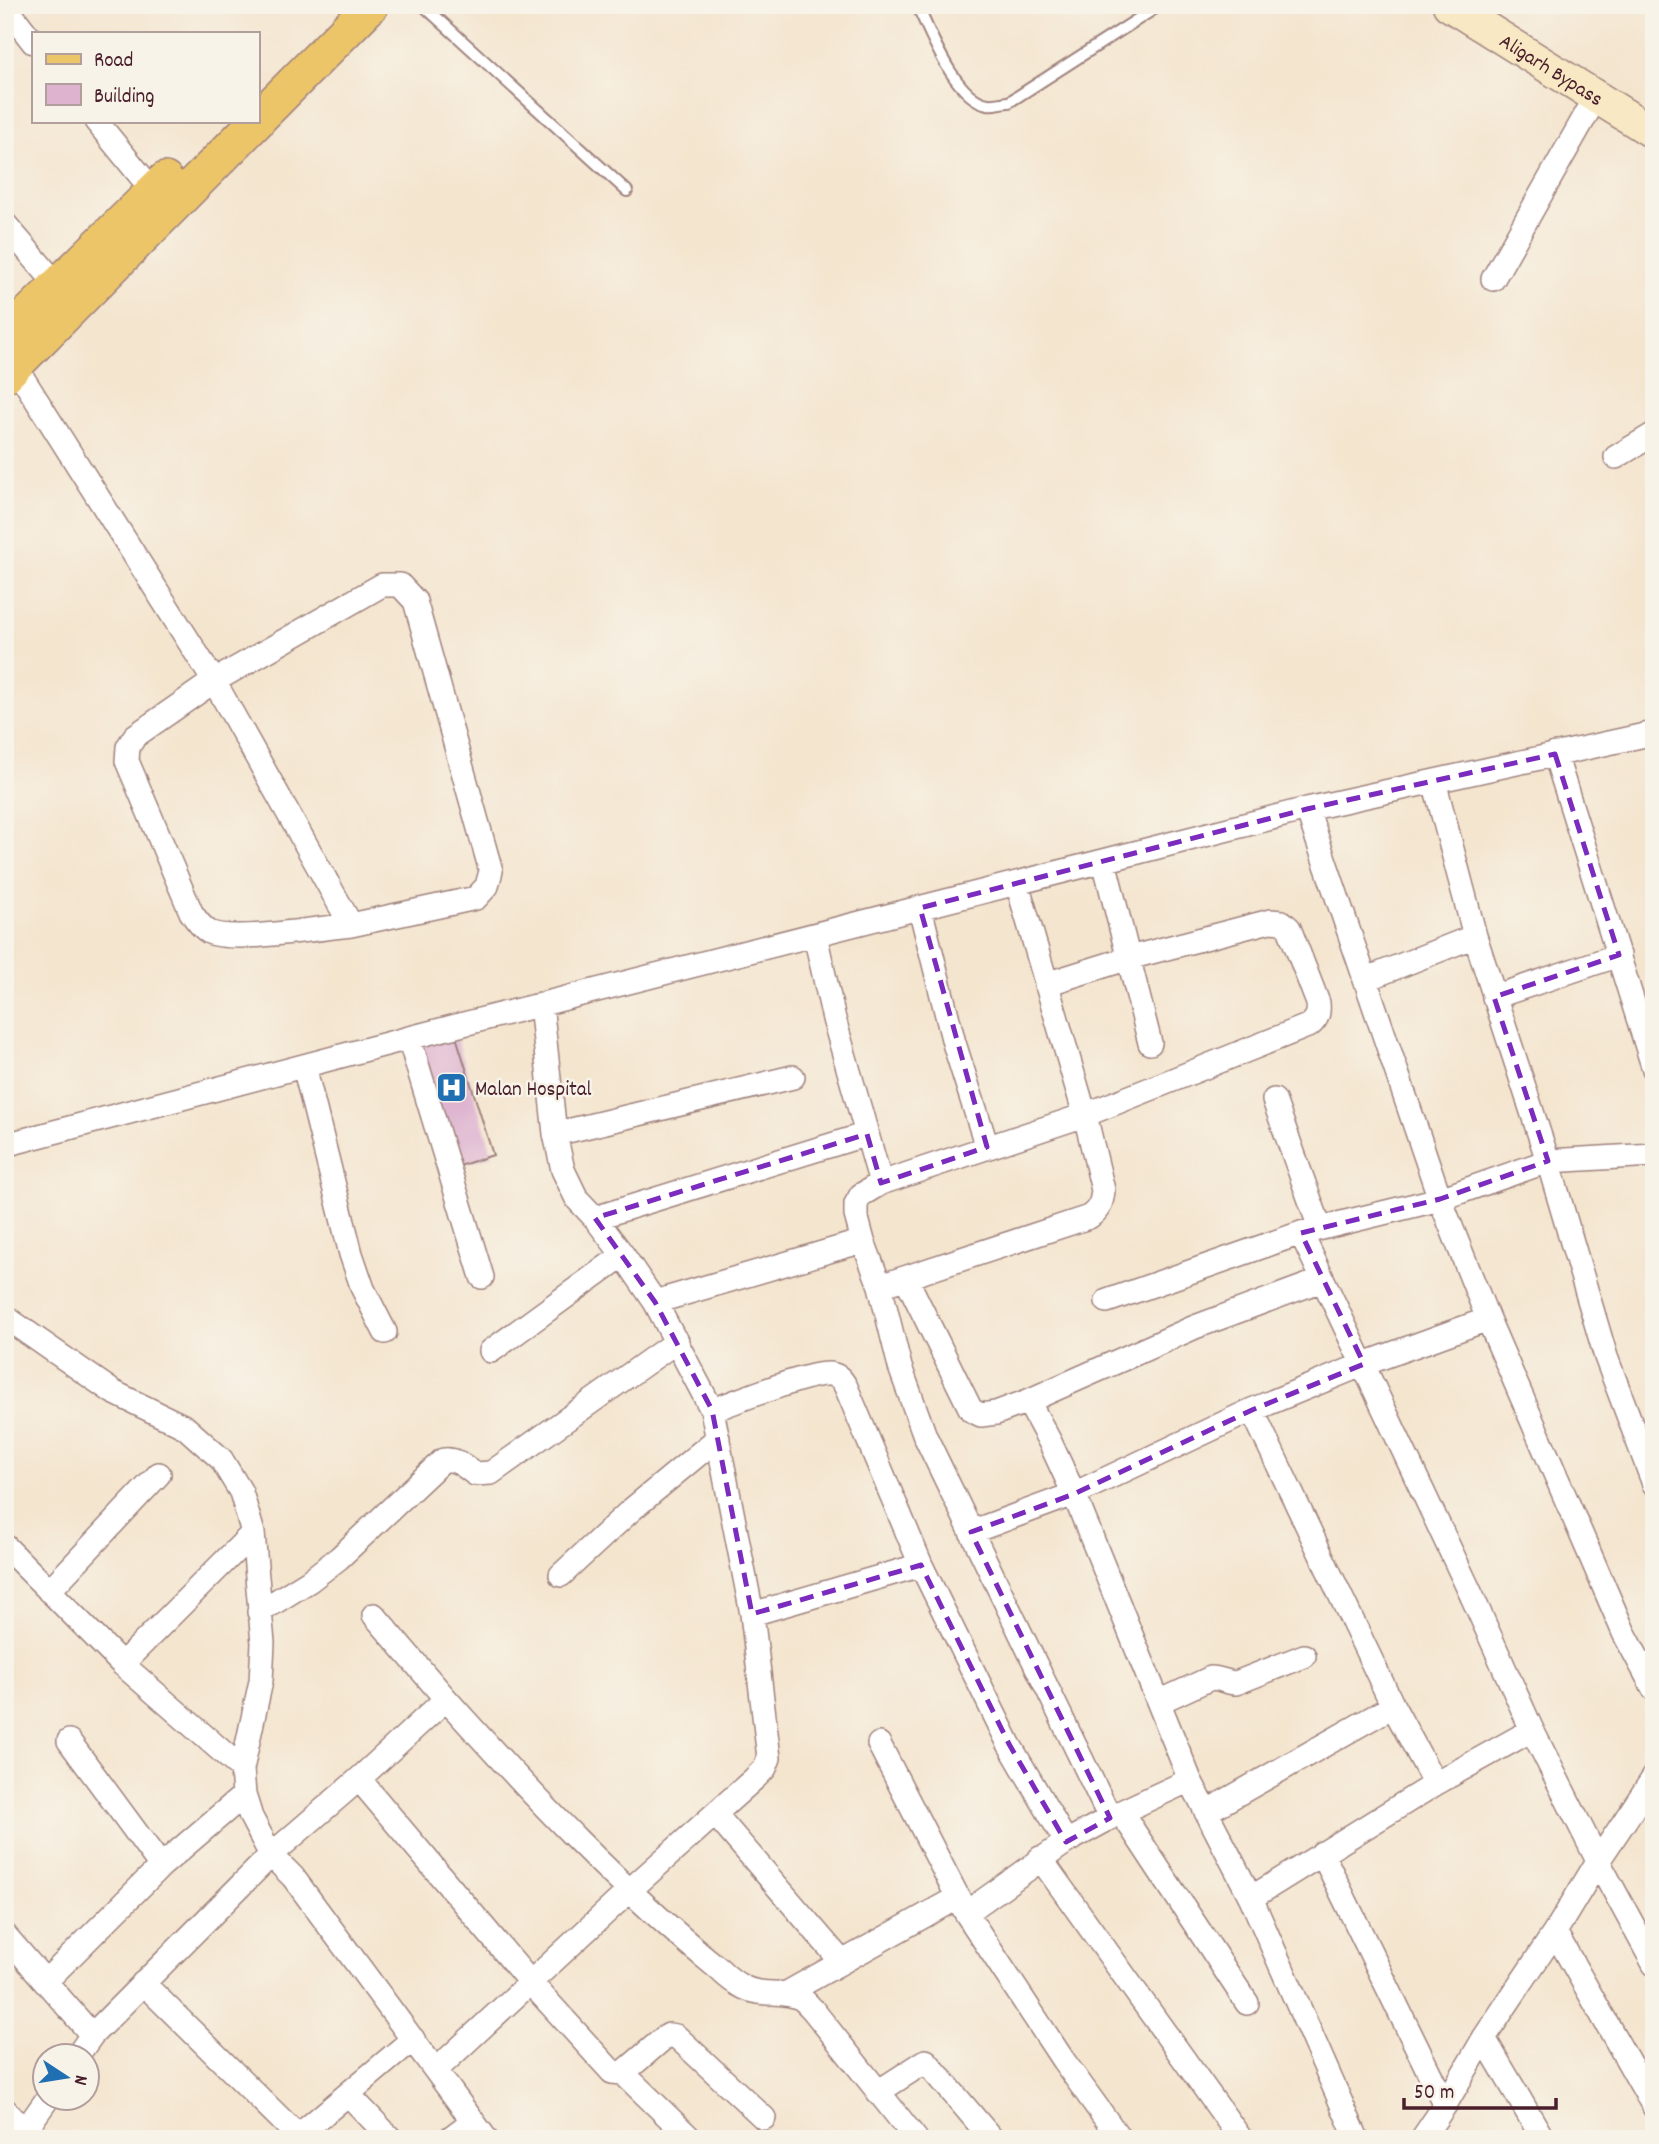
<svg xmlns="http://www.w3.org/2000/svg" width="1659" height="2144" viewBox="0 0 1659 2144" font-family="Dekko,sans-serif">
	<style>
		.building { fill: #deb3d0 }
		.lines { fill: none; stroke-linecap: round; stroke-linejoin: round }
		.lane-casing { stroke: #9f827d; stroke-width: 14 }
		.street-casing { stroke: #9f827d; stroke-width: 26 }
		.secondary-casing { stroke: #9f827d; stroke-width: 35 }
		.primary-casing { stroke: #9f827d; stroke-width: 38 }
		.lane { stroke: #fff; stroke-width: 10 }
		.street { stroke: #fff; stroke-width: 23 }
		.secondary { stroke: #f8e8c3; stroke-width: 32 }
		.primary { stroke: #edc569; stroke-width: 35 }
		.marked { fill: none; stroke: #7b2cbf; stroke-width: 5; stroke-dasharray: 14 9; stroke-linejoin: round }
		.labels { text-anchor: middle; stroke-width: 5; stroke-linejoin: round; paint-order: stroke }
		.street-label { font-size: 21px; fill: #4a1f2b; stroke: #f7f3e8 }
		.poi-label { font-size: 21px; fill: #4a1f2b; stroke: #f7f3e8; text-anchor: start }
	</style>
	<rect width="100%" height="100%" fill="#f7f3e8"/>
	<filter id="ink" filterUnits="userSpaceOnUse"><feTurbulence type="fractalNoise" baseFrequency=".0143" numOctaves="2"/><feDisplacementMap in="SourceGraphic" scale="14" xChannelSelector="R" yChannelSelector="G"/><feConvolveMatrix kernelMatrix="1 2 1 2 8 2 1 2 1" color-interpolation-filters="sRGB"/></filter>
	<filter id="wash" filterUnits="userSpaceOnUse"><feTurbulence type="fractalNoise" baseFrequency=".00686" numOctaves="4" result="noise"/><feDisplacementMap in="SourceGraphic" scale="28" xChannelSelector="R" yChannelSelector="G"/><feGaussianBlur stdDeviation="1.57" result="paint"/><feColorMatrix in="noise" values="0 0 0 0 0 0 0 0 0 0 0 0 0 0 0 0 0 1.4 0 .05"/><feComposite in="paint" operator="in"/></filter>
	<g filter="url(#wash)">
		<rect width="100%" height="100%" fill="#f4e5cf"/>
		<g id="blocks">
			<path class="building" d="M454,1030L493,1155L453,1168L415,1042Z"/>
		</g>
	</g>
	<g filter="url(#ink)">
		<use href="#blocks" fill-opacity="0" stroke="#9f827d" stroke-width="2"/>
		<g class="lines">
			<defs>
				<path id="lane" d="M423,5L627,191
					M917,5C930,32 955,99 988,104C994,105 1003,102 1009,102L1160,5"/>
				<path id="street" d="M5,6L33,42
					M96,121L153,191
					M5,224L58,286
					M1493,279L1596,97
					M15,366L214,681L351,925L476,898L487,886L491,871L415,601L400,585H382L214,681L135,736L128,747L127,761L191,912C196,920 201,927 209,932C233,943 321,928 351,925
					M1616,457L1654,434
					M1555,754L1654,1069
					M1434,781L1475,936L1548,1161L1606,1357L1654,1484
					M1104,861L1150,1043
					M1017,883L1085,1115L1310,1025C1318,1018 1319,1013 1318,1003L1289,928L1282,922L1270,921L1129,958L1046,984
					M920,908L954,1043L987,1147
					M815,935L834,1019L881,1183
					M1364,980L1475,936
					M1494,997L1619,955
					M409,1038L482,1277
					M304,1066L351,1254L363,1289L385,1332
					M1274,1100L1320,1228
					M555,1134L793,1077
					M5,1145L409,1038L1307,809L1654,733
					M595,1218L867,1134
					M1301,1233L1471,1594L1532,1730L1598,1861L1654,1964
					M906,1278L971,1410L981,1415L996,1413L1028,1401L1050,1442L1074,1494L1190,1780L1251,1898L1357,2139
					M880,1286L1089,1217C1099,1210 1102,1203 1103,1190L1085,1115L881,1183L861,1195L856,1204V1215L863,1241L880,1286L900,1367L925,1436L1110,1818
					M1107,1301L1301,1233L1440,1199L1548,1161L1654,1155
					M655,1302L863,1241
					M5,1317L113,1392L185,1427L221,1459L241,1492L253,1533L263,1643L261,1681L242,1769L244,1795L251,1817L271,1855L293,1877L486,2139
					M1488,1319L1624,1633L1654,1689
					M491,1351L623,1255
					M1028,1401L1195,1327L1322,1280
					M712,1410C736,1402 808,1372 830,1374C839,1375 842,1380 846,1387L921,1565L1009,1744L1066,1842
					M971,1532L1074,1494L1252,1410L1364,1364L1488,1319L1440,1199L1307,809
					M5,1546L122,1664L242,1769
					M561,1575L630,1511L718,1438
					M49,1591L159,1474
					M259,1612L309,1581L339,1558L443,1460C456,1458 464,1466 475,1474L491,1473L677,1341
					M752,1614L921,1565
					M122,1664L253,1533
					M446,1699C531,1794 619,1888 719,1969C726,1976 736,1984 745,1988C763,1997 784,1989 802,1999C806,2002 810,2007 813,2010L916,2139
					M1159,1702L1211,1678C1220,1678 1227,1683 1236,1683L1304,1656
					M1393,1706L1435,1784
					M69,1741L161,1866L244,1795
					M879,1744L966,1913L1063,2060L1120,2139
					M359,1779L530,1982L612,2072L623,2073L664,2038L669,2035L676,2036L764,2118
					M1121,1812L1247,2003
					M1206,1812L1393,1706L1252,1410
					M715,1814L842,1962
					M1322,1853L1445,2105
					M1040,1858L1241,2139
					M1251,1898L1435,1784L1532,1730
					M966,1913L1066,1842L1121,1812L1190,1780
					M1555,1932L1654,2107
					M5,1935L92,2035
					M45,1982L161,1866
					M143,1983L301,2139
					M785,1994L958,1897
					M1484,2038L1543,2139
					M77,2056L92,2035L271,1855L359,1779L446,1699L374,1615
					M436,2070L630,1890L755,1778L765,1768L769,1758L752,1614L712,1410L655,1302L623,1255L595,1218L577,1199L563,1170L555,1134L541,1004
					M623,2073L691,2139
					M878,2092L926,2061L992,2139
					M348,2094L391,2139
					M5,2110L25,2131
					M298,2136L413,2039
					M19,2139L48,2098
					M449,2139L473,2121
					M1422,2139L1445,2105L1484,2038L1555,1932L1598,1861L1654,1777"/>
				<g id="secondary">
					<path id="s1" d="M1449,5L1654,133"/>
				</g>
				<path id="primary" d="M257,120L371,5
					M5,337L165,180
					M5,375L257,121"/>
			</defs>
			<use href="#lane" class="lane-casing"/>
			<use href="#street" class="street-casing"/>
			<use href="#secondary" class="secondary-casing"/>
			<use href="#primary" class="primary-casing"/>
			<use href="#lane" class="lane"/>
			<use href="#street" class="street"/>
			<use href="#secondary" class="secondary"/>
			<use href="#primary" class="primary"/>
		</g>
	</g>
	<path class="marked" d="M1555,754L1619,955L1494,997L1548,1161L1440,1199L1301,1233L1364,1364L1252,1410L1074,1494L971,1532L1110,1818L1066,1842L1009,1744L921,1565L752,1614L712,1410L655,1302L595,1218L867,1134L881,1183L987,1147L920,908L1307,809Z"/>
	<defs>
		<symbol id="hospital-square" viewBox="-11 -11 22 22"><rect x="-9" y="-9" width="18" height="18" rx="4" fill="#1f6fb2" stroke="#f7f3e8"/><path d="M-5-5h3v3.5h4V-5h3V5h-3V1.5h-4V5h-3Z" fill="#fff"/></symbol>
	</defs>
	<g fill-rule="evenodd">
		<use href="#hospital-square" x="434" y="1070" width="35" height="35"/>
	</g>
	<g class="labels">
		<g class="street-label">
			<text dy="7" stroke="none"><textPath href="#s1" startOffset="121">Aligarh Bypass</textPath></text>
		</g>
		<g class="poi-label">
			<text x="475" y="1095">Malan Hospital</text>
		</g>
	</g>
	<rect width="1659" height="2144" fill="none" stroke="#f7f3e8" stroke-width="28"/>
	<rect x="32" y="32" width="228" height="91" fill="#f7f3e8" stroke="#b29e9c" stroke-width="2"/>
	<rect x="46" y="54" width="35" height="10" fill="#edc569" stroke="#b29e9c" stroke-width="2"/>
	<text x="94" y="66" font-size="21" fill="#4a1f2b">Road</text>
	<rect x="46" y="84" width="35" height="21" fill="#deb3d0" stroke="#b29e9c" stroke-width="2"/>
	<text x="94" y="102" font-size="21" fill="#4a1f2b">Building</text>
	<g transform="translate(66 2077) rotate(102)"><circle r="33" fill="#f7f3e8" stroke="#b29e9c" stroke-width="2"/>
	<path d="M0-5L12 26L0 18L-12 26Z" fill="#1f6fb2"/>
	<text y="-10" font-size="19" font-weight="bold" text-anchor="middle" fill="#4a1f2b">N</text>
	</g>
	<path d="M1404 2098v10h152v-10" fill="none" stroke="#4a1f2b" stroke-width="3.5"/>
	<text x="1414" y="2098" font-size="21" fill="#4a1f2b" stroke="#f7f3e8" stroke-width="5" paint-order="stroke">50 m</text>
</svg>
